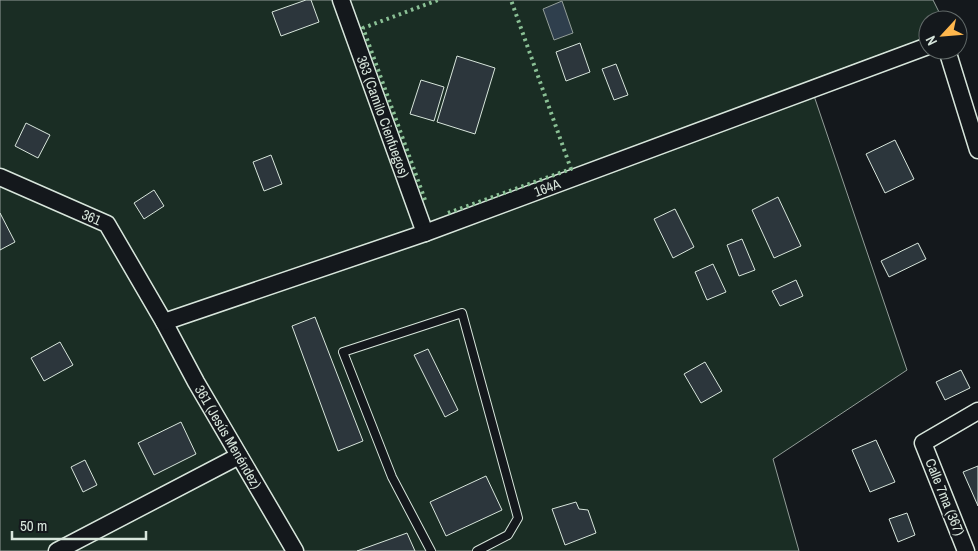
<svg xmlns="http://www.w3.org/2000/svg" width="978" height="551" viewBox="0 0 978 551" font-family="'Archivo Narrow',sans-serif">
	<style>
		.green { fill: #1a2d24; stroke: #939e99 }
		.water { fill: #2f3f4d; stroke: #939e99 }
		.building { fill: #2c363c; stroke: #d8e6dc }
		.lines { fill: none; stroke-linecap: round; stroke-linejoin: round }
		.service-casing { stroke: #d8e6dc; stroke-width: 10 }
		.minor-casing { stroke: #d8e6dc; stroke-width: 19 }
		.service { stroke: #14181c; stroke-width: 8 }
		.minor { stroke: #14181c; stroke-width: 16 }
		.hedge { stroke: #8ac095; stroke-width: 4; stroke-dasharray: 2.5 4; stroke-linecap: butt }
		.labels { text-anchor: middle; stroke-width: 4; stroke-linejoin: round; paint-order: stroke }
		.street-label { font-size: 14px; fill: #d8e6dc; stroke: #14181c }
	</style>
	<rect width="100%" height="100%" fill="#14181c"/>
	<path class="green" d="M0,0H933L943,20H928V37L809,81L907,370L773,459L799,551H0Z"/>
	<path class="water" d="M562,1L573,33L554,40L543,9Z"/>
	<path class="building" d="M306,0H311L319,22L281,36L272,12Z
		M580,43L590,72L566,81L556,52Z
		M457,56L495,68L475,134L437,122Z
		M616,64L628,95L614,100L602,69Z
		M421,80L444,87L434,121L410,114Z
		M26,123L50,135L38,158L15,146Z
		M895,140L914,179L885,193L866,154Z
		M271,155L282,184L264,191L253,162Z
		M154,190L164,206L144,219L134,203Z
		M778,197L801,246L774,258L752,210Z
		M675,209L694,247L673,258L654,219Z
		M0,213L15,242L0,250Z
		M742,239L755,270L739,276L727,245Z
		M918,243L926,259L889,277L881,261Z
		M713,264L726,292L707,300L695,272Z
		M796,280L803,296L780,306L772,291Z
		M315,317L363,441L338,451L292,326Z
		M60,342L73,365L44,381L31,358Z
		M428,349L458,410L445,417L414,355Z
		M705,362L722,391L701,403L684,374Z
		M961,370L970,388L945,400L936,382Z
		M181,422L196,454L154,475L138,443Z
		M876,440L895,482L870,492L852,450Z
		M85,460L97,485L83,492L71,467Z
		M978,466V506L963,472Z
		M486,476L502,510L446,536L430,502Z
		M576,502L579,509L588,510L596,533L565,545L552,509Z
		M907,513L915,535L898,542L889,519Z
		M407,533L415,551H357Z"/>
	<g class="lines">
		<defs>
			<path id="service" d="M431,551L392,477L343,352L462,313L518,518L508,535L477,551"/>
			<g id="minor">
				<path id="s1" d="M341,0L425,233"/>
				<path d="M947,50L978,150"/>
				<path id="s2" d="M0,177L107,224L164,322L196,382L295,551"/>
				<path id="s3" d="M164,322L425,233L928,46"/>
				<path d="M57,551L239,456"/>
				<path d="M966,551L923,443L978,411"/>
			</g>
		</defs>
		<use href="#service" class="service-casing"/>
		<use href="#minor" class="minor-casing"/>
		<use href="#service" class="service"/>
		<use href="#minor" class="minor"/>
		<path class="hedge" d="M425,200L363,28L438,0
			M448,213L571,169L511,0"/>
	</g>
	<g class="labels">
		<g class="street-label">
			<text dy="5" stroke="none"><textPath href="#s1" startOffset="124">363 (Camilo Cienfuegos)</textPath></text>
			<text dy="5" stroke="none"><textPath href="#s3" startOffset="406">164A</textPath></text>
			<text dy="5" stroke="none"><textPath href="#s2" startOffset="100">361</textPath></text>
			<text dy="5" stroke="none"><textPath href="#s2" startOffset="362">361 (Jesús Menéndez)</textPath></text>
			<text transform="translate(945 497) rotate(68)" y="5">Calle 7ma (367)</text>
		</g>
	</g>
	<g transform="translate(943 35) rotate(244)"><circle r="24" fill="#14181c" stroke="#626a69"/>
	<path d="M0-4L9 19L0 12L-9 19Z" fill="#ffb74d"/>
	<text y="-8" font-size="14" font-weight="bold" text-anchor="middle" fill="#d8e6dc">N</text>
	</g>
	<path d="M12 531v8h134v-8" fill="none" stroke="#d8e6dc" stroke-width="2.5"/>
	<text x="20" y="531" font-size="15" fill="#d8e6dc" stroke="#14181c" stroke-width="4" paint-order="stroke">50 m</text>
</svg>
